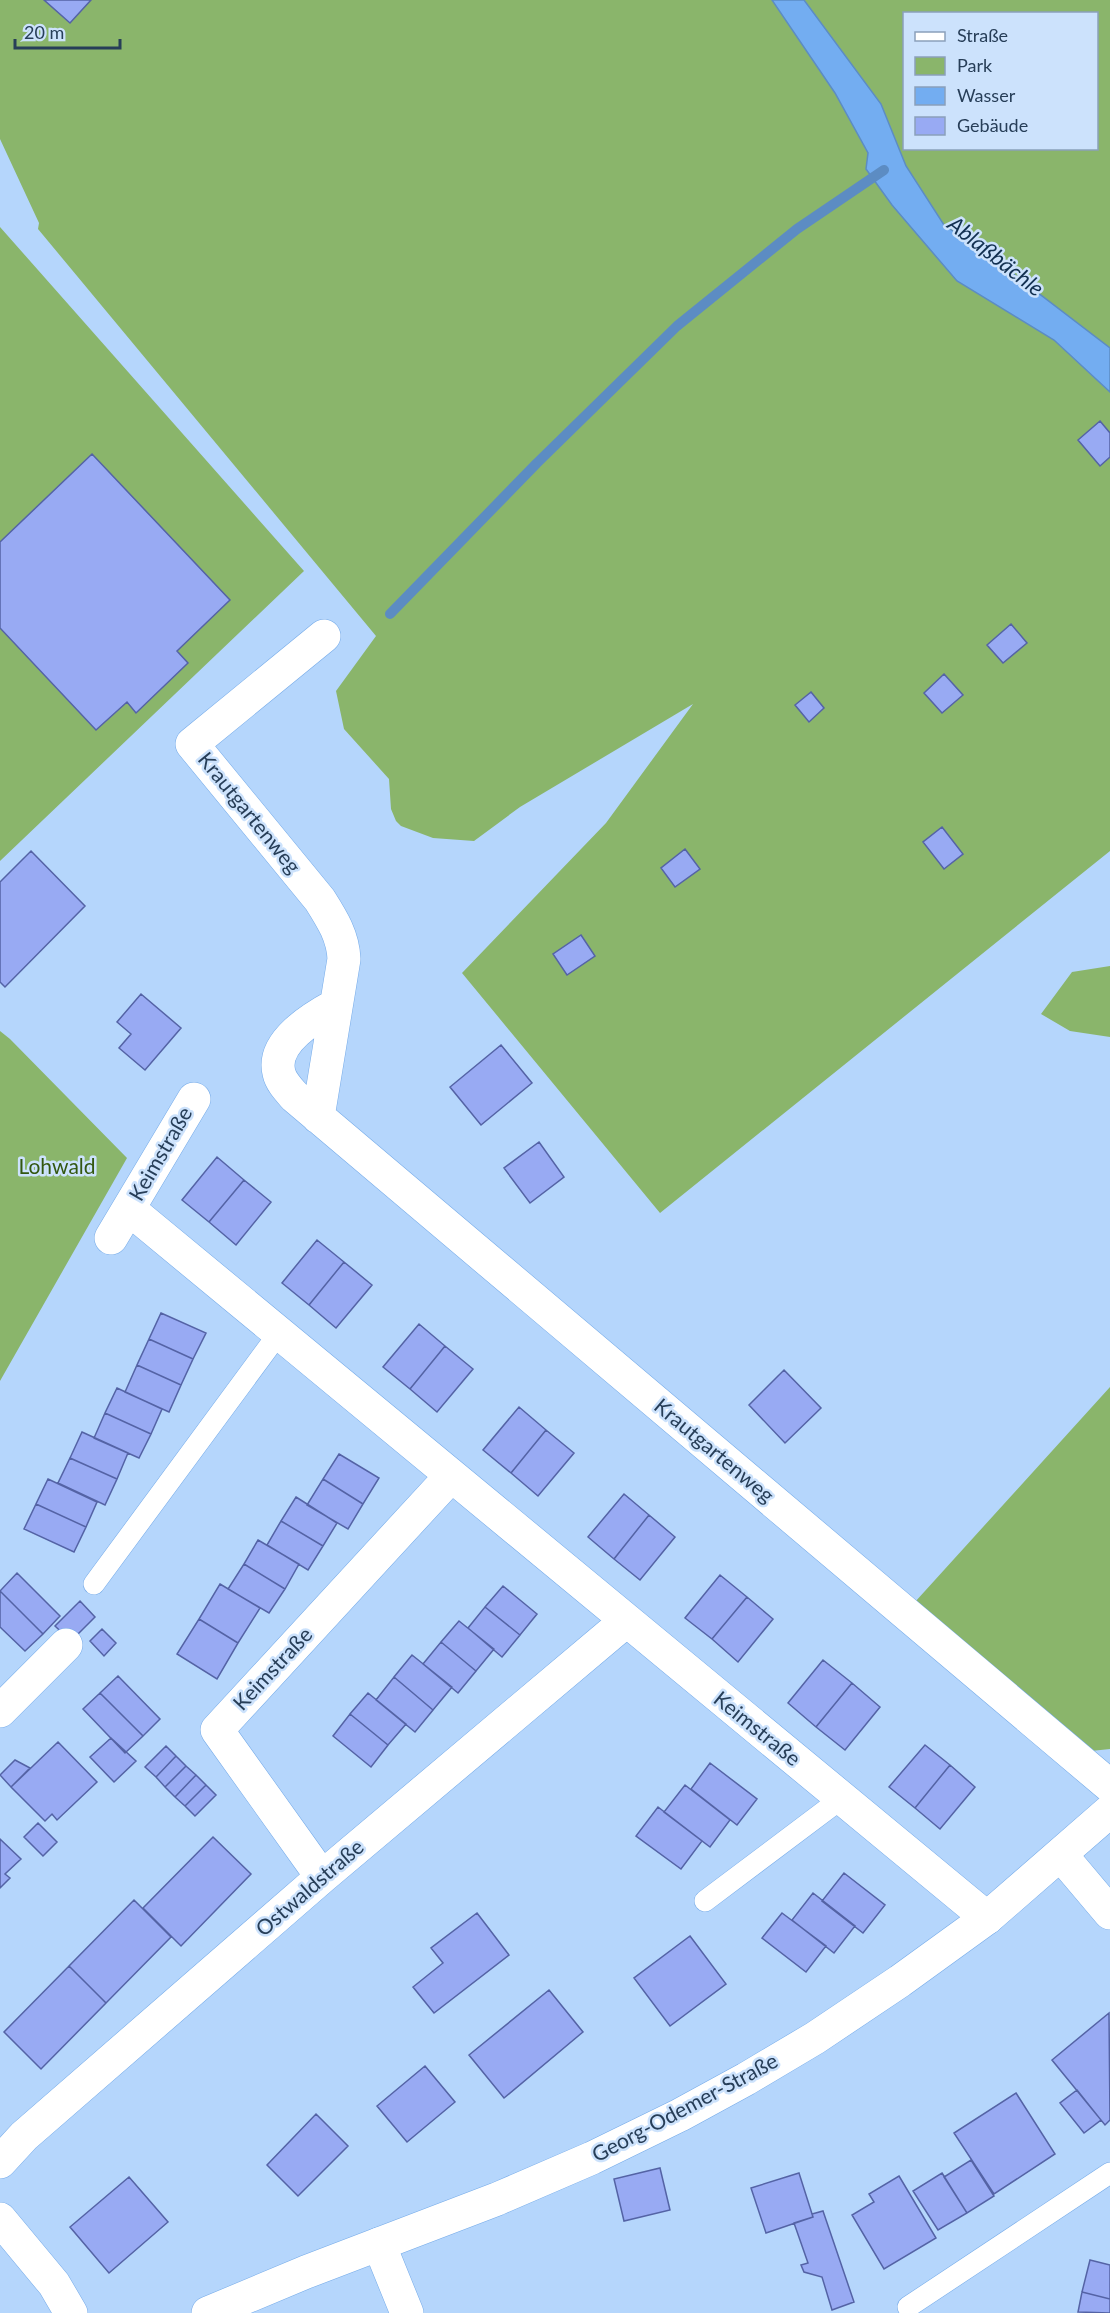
<svg xmlns="http://www.w3.org/2000/svg" width="1110" height="2313" viewBox="0 0 1110 2313" font-family="Lato,sans-serif">
	<style>
		.green { fill: #8ab56b; fill-rule: evenodd }
		.water { fill: #73adf1; stroke: #5c8cc3; stroke-width: 1.5 }
		.lines { fill: none; stroke-linecap: round; stroke-linejoin: round }
		.stream { stroke: #5c8cc3; stroke-width: 10 }
		.building { fill: #98aaf3; stroke: #5463a5; stroke-width: 1.5 }
		.lane-casing { stroke: #74aae8; stroke-width: 22 }
		.street-casing { stroke: #74aae8; stroke-width: 34 }
		.secondary-casing { stroke: #74aae8; stroke-width: 34 }
		.lane { stroke: #fff; stroke-width: 21 }
		.street { stroke: #fff; stroke-width: 33 }
		.secondary { stroke: #fff; stroke-width: 33 }
		.labels { text-anchor: middle; stroke-width: 5; stroke-linejoin: round; paint-order: stroke }
		.street-label { font-size: 21px; fill: #273e58; stroke: #cce2fc }
		.park-label { font-size: 21px; fill: #335710; stroke: #cce2fc }
		.water-label { font-size: 22px; font-style: italic; fill: #123051; stroke: #cce2fc }
	</style>
	<rect width="100%" height="100%" fill="#b5d6fc"/>
	<path class="green" d="M0,0H772L835,92L868,153L957,281L1054,340L1110,392V851L660,1213L462,973L606,823L693,704L520,807L474,841L433,838L401,826L396,821L391,809L389,779L344,729L336,691L376,636L38,229L39,223L0,139Z
		M804,0H1110V348L986,253L944,225L906,166L881,104ZM904,14H1096V148H904Z
		M0,227L304,571L0,861Z
		M1110,966V1037L1070,1031L1041,1014L1072,972Z
		M0,1031L10,1039L127,1158L0,1381Z
		M1110,1387V1749L1091,1751L915,1602Z"/>
	<path class="water" d="M772,0H804L881,104L906,166L944,225L986,253L1110,348V392L1054,340L957,281L892,205L866,169L868,153L835,93Z"/>
	<g class="lines">
		<path class="stream" d="M390,614L537,463L677,326L797,229L884,170"/>
	</g>
	<path class="building" d="M44,0H91L70,23Z
		M1100,421L1110,433V457L1100,466L1078,440Z
		M92,454L230,600L177,651L188,663L136,713L127,702L96,730L0,628V542Z
		M1011,624L1027,643L1003,663L987,645Z
		M944,674L963,695L942,713L924,693Z
		M811,692L824,708L809,722L795,705Z
		M942,827L963,854L944,869L923,842Z
		M685,849L700,869L675,887L661,868Z
		M31,851L85,906L5,987L0,982V882Z
		M581,935L595,956L567,975L553,954Z
		M141,994L181,1028L145,1070L119,1048L131,1034L117,1022Z
		M501,1045L532,1083L481,1125L450,1087Z
		M539,1142L564,1177L530,1203L504,1168Z
		M217,1157L244,1180L209,1222L182,1200Z
		M244,1180L271,1202L236,1245L209,1222Z
		M317,1240L344,1262L309,1305L282,1283Z
		M344,1262L372,1285L336,1328L309,1305Z
		M161,1313L206,1333L193,1359L149,1339Z
		M419,1324L445,1346L410,1389L383,1367Z
		M149,1339L193,1359L181,1385L137,1365Z
		M445,1346L473,1369L437,1412L410,1389Z
		M137,1365L181,1385L169,1412L125,1392Z
		M784,1370L821,1408L785,1443L749,1405Z
		M117,1388L162,1409L151,1434L105,1413Z
		M519,1407L546,1430L511,1473L483,1450Z
		M105,1413L151,1434L139,1458L94,1438Z
		M546,1430L574,1453L538,1496L511,1473Z
		M82,1432L128,1453L117,1479L70,1458Z
		M339,1454L379,1478L363,1504L323,1479Z
		M70,1458L117,1479L105,1505L58,1483Z
		M48,1479L97,1502L86,1527L36,1504Z
		M323,1479L363,1504L348,1529L307,1505Z
		M624,1494L649,1515L614,1559L588,1537Z
		M296,1497L337,1523L323,1546L281,1521Z
		M36,1504L86,1527L74,1552L24,1529Z
		M649,1515L675,1537L640,1580L614,1559Z
		M281,1521L323,1546L308,1570L267,1545Z
		M258,1540L299,1564L285,1589L244,1564Z
		M244,1564L285,1589L269,1613L228,1589Z
		M17,1573L60,1616L43,1634L0,1591Z
		M720,1575L747,1597L712,1639L685,1618Z
		M220,1584L260,1608L238,1643L199,1619Z
		M503,1586L537,1614L520,1635L485,1607Z
		M0,1591L43,1634L25,1651L0,1627Z
		M747,1597L773,1619L738,1662L712,1639Z
		M80,1601L95,1617L71,1641L55,1626Z
		M485,1607L520,1635L502,1657L468,1628Z
		M199,1619L238,1643L217,1679L177,1654Z
		M459,1621L494,1649L476,1671L441,1642Z
		M102,1629L116,1643L104,1656L90,1641Z
		M441,1642L476,1671L458,1693L423,1664Z
		M412,1655L452,1687L433,1710L394,1677Z
		M823,1660L852,1683L816,1727L788,1703Z
		M118,1676L160,1719L143,1736L100,1693Z
		M394,1677L433,1710L415,1732L376,1700Z
		M852,1683L880,1707L845,1750L816,1727Z
		M100,1693L143,1736L125,1753L83,1709Z
		M368,1693L406,1724L388,1745L350,1714Z
		M350,1714L388,1745L371,1767L333,1736Z
		M111,1738L136,1761L114,1782L90,1757Z
		M58,1742L97,1782L57,1820L52,1814L45,1821L11,1787Z
		M925,1745L950,1765L915,1808L889,1787Z
		M166,1746L176,1756L156,1777L145,1767Z
		M176,1756L186,1766L165,1787L156,1777Z
		M15,1760L30,1768L11,1787L0,1775Z
		M710,1763L757,1799L737,1825L691,1789Z
		M950,1765L975,1787L940,1829L915,1808Z
		M186,1766L196,1775L175,1797L165,1787Z
		M196,1775L206,1785L185,1806L175,1797Z
		M206,1785L216,1795L195,1816L185,1806Z
		M685,1785L730,1820L710,1847L664,1812Z
		M658,1807L702,1841L681,1869L636,1836Z
		M38,1823L57,1842L43,1856L24,1837Z
		M213,1837L251,1874L181,1946L143,1908Z
		M0,1839L21,1859L5,1874L10,1878L0,1888Z
		M844,1873L885,1905L863,1933L822,1901Z
		M813,1893L855,1926L834,1953L792,1920Z
		M134,1900L171,1937L106,2003L69,1966Z
		M477,1913L509,1955L434,2013L413,1987L443,1963L431,1948Z
		M782,1913L826,1946L806,1972L762,1938Z
		M690,1936L726,1984L670,2026L634,1978Z
		M69,1966L106,2003L41,2069L4,2032Z
		M549,1990L583,2032L504,2098L469,2055Z
		M1109,2013L1110,2120L1105,2125L1052,2060Z
		M425,2066L455,2102L407,2142L377,2106Z
		M1077,2090L1101,2120L1084,2133L1060,2103Z
		M1016,2093L1055,2154L994,2194L954,2133Z
		M316,2114L348,2146L298,2196L267,2165Z
		M971,2160L994,2196L967,2213L944,2177Z
		M660,2168L670,2210L624,2221L614,2179Z
		M799,2173L813,2217L766,2233L751,2188Z
		M942,2173L967,2213L938,2230L913,2191Z
		M899,2176L936,2238L884,2269L852,2215L874,2202L869,2194Z
		M129,2177L168,2222L109,2273L70,2227Z
		M823,2211L854,2302L832,2310L822,2277L804,2272L801,2265L808,2263L794,2223L813,2217L812,2214Z
		M1090,2260L1110,2265V2299L1082,2292Z
		M1082,2292L1110,2299V2313L1078,2312Z"/>
	<g class="lines">
		<defs>
			<path id="lane" d="M94,1584L279,1333
				M705,1901L842,1798
				M908,2307L1110,2173"/>
			<path id="street" d="M336,1005C314,1017 271,1042 279,1073C281,1082 289,1090 295,1097L1110,1786
				M318,1117L344,959C343,936 332,919 320,900L192,744L324,636
				M129,1209L987,1918
				M111,1238L194,1099
				M0,1711L66,1645
				M1061,1855L1110,1913
				M322,1877L217,1730L451,1476
				M0,2162L24,2136L322,1877L626,1621
				M0,2219L54,2284L71,2313
				M379,2244L407,2313"/>
			<path id="secondary" d="M208,2313L306,2272L497,2199L592,2158L680,2115L746,2079L815,2038L900,1981L987,1918L1110,1811"/>
		</defs>
		<use href="#lane" class="lane-casing"/>
		<use href="#street" class="street-casing"/>
		<use href="#secondary" class="secondary-casing"/>
		<use href="#lane" class="lane"/>
		<use href="#street" class="street"/>
		<use href="#secondary" class="secondary"/>
	</g>
	<g class="labels">
		<g class="street-label">
			<text transform="translate(249 813) rotate(51)" y="7">Krautgartenweg</text>
			<text transform="translate(161 1154) rotate(-60)" y="7">Keimstraße</text>
			<text transform="translate(714 1451) rotate(40)" y="7">Krautgartenweg</text>
			<text transform="translate(273 1669) rotate(-47)" y="7">Keimstraße</text>
			<text transform="translate(757 1729) rotate(39)" y="7">Keimstraße</text>
			<text transform="translate(310 1888) rotate(-41)" y="7">Ostwaldstraße</text>
			<text transform="translate(685 2108) rotate(-28)" y="7">Georg-Odemer-Straße</text>
		</g>
		<g class="park-label">
			<text x="57" y="1174">Lohwald</text>
		</g>
		<g class="water-label">
			<text transform="translate(996 256) rotate(38)" y="8">Ablaßbächle</text>
		</g>
	</g>
	<rect x="903" y="12" width="195" height="138" fill="#cce2fc" stroke="#8aa0ba" stroke-width="1.5"/>
	<rect x="915" y="32" width="30" height="9" fill="#ffffff" stroke="#8aa0ba" stroke-width="1.5"/>
	<text x="957" y="42" font-size="18" fill="#273e58">Straße</text>
	<rect x="915" y="57" width="30" height="18" fill="#8ab56b" stroke="#8aa0ba" stroke-width="1.5"/>
	<text x="957" y="72" font-size="18" fill="#273e58">Park</text>
	<rect x="915" y="87" width="30" height="18" fill="#73adf1" stroke="#8aa0ba" stroke-width="1.5"/>
	<text x="957" y="102" font-size="18" fill="#273e58">Wasser</text>
	<rect x="915" y="117" width="30" height="18" fill="#98aaf3" stroke="#8aa0ba" stroke-width="1.5"/>
	<text x="957" y="132" font-size="18" fill="#273e58">Gebäude</text>
	<path d="M15 39v9h105v-9" fill="none" stroke="#273e58" stroke-width="3"/>
	<text x="24" y="39" font-size="18" fill="#273e58" stroke="#cce2fc" stroke-width="4.5" paint-order="stroke">20 m</text>
</svg>
